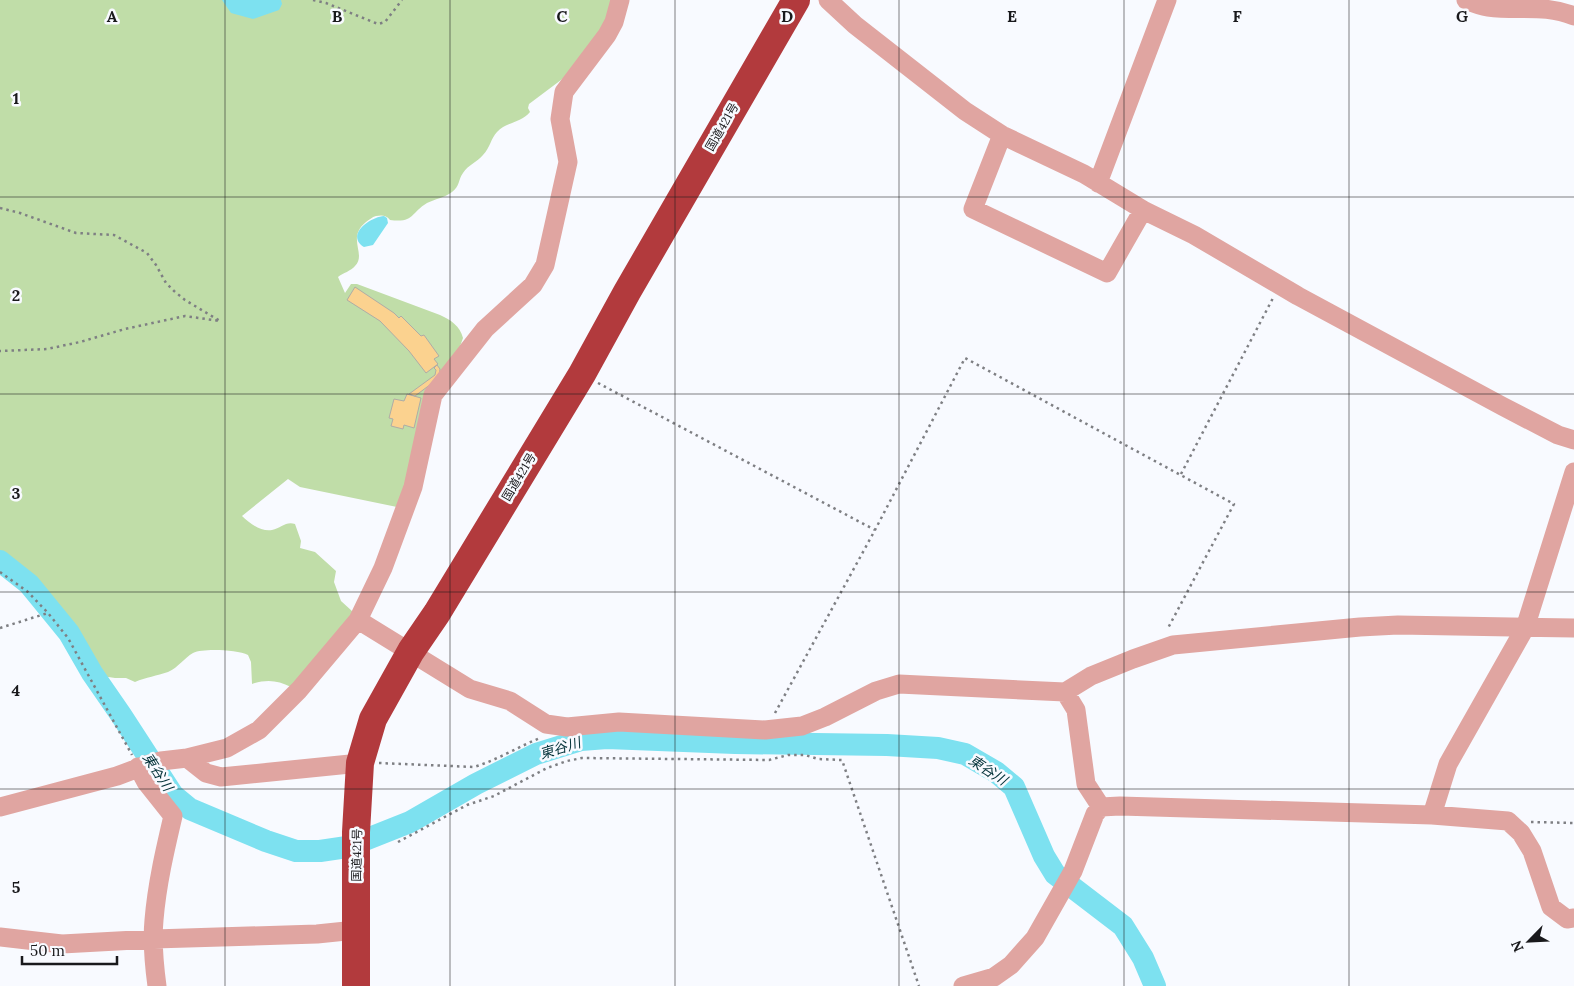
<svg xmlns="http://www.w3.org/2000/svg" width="1574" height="986" viewBox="0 0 1574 986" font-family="Lora,'Noto Sans JP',serif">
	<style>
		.green { fill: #c0dda8 }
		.water { fill: #7de1f0 }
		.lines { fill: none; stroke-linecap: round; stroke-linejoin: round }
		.river { stroke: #7de1f0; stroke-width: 22 }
		.building { fill: #fbd28f; stroke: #afaca6 }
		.path { stroke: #7e7f83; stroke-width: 2.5; stroke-dasharray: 2.5 4; stroke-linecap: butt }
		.minor { stroke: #e0a5a1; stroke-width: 19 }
		.highway { stroke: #b23a3d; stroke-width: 28 }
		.grid { fill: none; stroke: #19191c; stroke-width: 1; stroke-opacity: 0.55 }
		.labels { text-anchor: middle; stroke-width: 5; stroke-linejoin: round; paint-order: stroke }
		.street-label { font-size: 12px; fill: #19191c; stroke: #f8faff }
		.water-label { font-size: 14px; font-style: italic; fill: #003037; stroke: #f8faff }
		.grid-label { font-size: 16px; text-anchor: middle; font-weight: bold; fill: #19191c; stroke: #f8faff; stroke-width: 5; stroke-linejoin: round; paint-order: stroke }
	</style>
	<rect width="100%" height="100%" fill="#f8faff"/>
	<path class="green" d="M0,0H618L611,20L565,77L529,104L528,108L530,112C521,123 506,122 497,132C491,138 490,148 483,155C477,162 468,165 463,173C458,180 460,186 452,192C444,198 435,199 427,203C410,213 415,223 390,220C386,215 382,215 376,216C372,217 369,220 366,222C346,238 367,254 355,266C351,271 343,273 338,277L345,293L351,284H357L440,315C451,320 460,326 463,338L406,497L397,507L300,487L288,479L242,516C249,523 261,532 272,530C281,528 286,521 295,524L301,541L300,548L315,552L336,571L334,582L341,601L352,611L356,617L291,687C278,680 266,679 252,684L251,662L248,655C237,650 204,648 193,653C184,658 179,667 168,672C157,676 146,677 135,682L126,678H115L102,676C76,636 43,582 0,558Z"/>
	<path class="water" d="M222,0H281L282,4L279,10L253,19L231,13Z
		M384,216L387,218L388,223L373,245L364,247C345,235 370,217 384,216Z"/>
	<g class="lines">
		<path class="river" d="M0,561L29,584L69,633L92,673L121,715L173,795L190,809L266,841L296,851H320L347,847L410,822L476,784L536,754L581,740L607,738L735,743L887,745L938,748L965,754L996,772L1014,787L1044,856L1055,874L1123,926L1143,958L1155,986"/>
	</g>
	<path class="building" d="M355,287L394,313L399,318L401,316L421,336L424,335L439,356L434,359L438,364L426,373L409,351L380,321L347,300Z
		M437,365L440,369L439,378L415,396L409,394L435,375L436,370L434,368Z
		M407,394L421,398L414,428L404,425L403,429L391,426L393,419L389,418L394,399L404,401Z"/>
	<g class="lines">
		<path class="path" d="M313,0L326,3L378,24L385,22L402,0
			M0,208L20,213L76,233L114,235L147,253L156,265L166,283L174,291L185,300L220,321L185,316L125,329L80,342L47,349L0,351
			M598,383L875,530
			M1181,474L1273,298
			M0,572L28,592L48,613L68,638L132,755
			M0,628L48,613
			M775,713L875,530L965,358L1234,504L1167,630
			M379,763L474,767C497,760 518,747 540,738
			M1531,822L1574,823
			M398,842L467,805L494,796L547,768L567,761L582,758L769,760L788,755H805L818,759L842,760L919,986"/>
		<path class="minor" d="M828,0L855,25L965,111L1002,135L1084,174L1145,211L1194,235L1298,296L1502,406L1558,435L1574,440
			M1466,0C1473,3 1480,6 1488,7C1518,11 1545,4 1574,16
			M1002,135L973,209L1107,273L1139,217L1145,211
			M1098,183L1167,0
			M358,620L470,689L510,701L546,724L567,727L619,722L765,730L802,726L825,717L876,691L899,684L1065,692L1091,676L1133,659L1173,645L1360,627L1398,625L1574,628
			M1065,692L1076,710L1086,784L1101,807
			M187,758L206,773L221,777L360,763
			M138,767L146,782L173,816C165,850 157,884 154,920C152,941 154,964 157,986
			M0,807L117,776L146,765L161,761L187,758L227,748L259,730L299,690L358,620L383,568L413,487L433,395L485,329L533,285L545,265L568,162L560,119L564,92L607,35L614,22L620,0
			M1432,815L1448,764L1525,628L1574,472
			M0,937L62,944L154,939L317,934L356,930
			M963,986L994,977L1011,965L1035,938L1073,871L1095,814L1101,807L1120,806L1432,815L1508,821L1521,833L1532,851L1551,907L1567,919L1574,918"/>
		<path class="highway" d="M356,986V832L360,763L373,719L411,651L437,613L582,374L627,292L796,0"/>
	</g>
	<path class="grid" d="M225,0V986M450,0V986M675,0V986M899,0V986M1124,0V986M1349,0V986M0,197H1574M0,394H1574M0,592H1574M0,789H1574"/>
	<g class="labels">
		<g class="street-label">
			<text transform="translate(722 127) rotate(-60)" y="4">国道421号</text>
			<text transform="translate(519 477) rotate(-59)" y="4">国道421号</text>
			<text transform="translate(357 855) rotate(-89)" y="4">国道421号</text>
		</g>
		<g class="water-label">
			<text transform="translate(560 748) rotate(-17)" y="5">東谷川</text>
			<text transform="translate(988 770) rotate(33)" y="5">東谷川</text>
			<text transform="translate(158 772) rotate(57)" y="5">東谷川</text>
		</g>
	</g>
	<g class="grid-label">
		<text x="112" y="22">A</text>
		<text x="337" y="22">B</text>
		<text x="562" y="22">C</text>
		<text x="787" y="22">D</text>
		<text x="1012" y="22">E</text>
		<text x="1237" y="22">F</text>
		<text x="1462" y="22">G</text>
		<text x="16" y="104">1</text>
		<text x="16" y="301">2</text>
		<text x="16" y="499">3</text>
		<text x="16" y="696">4</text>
		<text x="16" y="893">5</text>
	</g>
	<g transform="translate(1529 941) rotate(246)" stroke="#f8faff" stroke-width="4" paint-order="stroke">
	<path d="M0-4L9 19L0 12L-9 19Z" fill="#19191c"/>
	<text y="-8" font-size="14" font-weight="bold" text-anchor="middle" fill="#19191c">N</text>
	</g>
	<path d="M22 956v8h95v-8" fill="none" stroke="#19191c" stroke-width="2.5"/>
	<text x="30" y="956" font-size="15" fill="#19191c" stroke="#f8faff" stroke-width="4" paint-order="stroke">50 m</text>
</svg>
